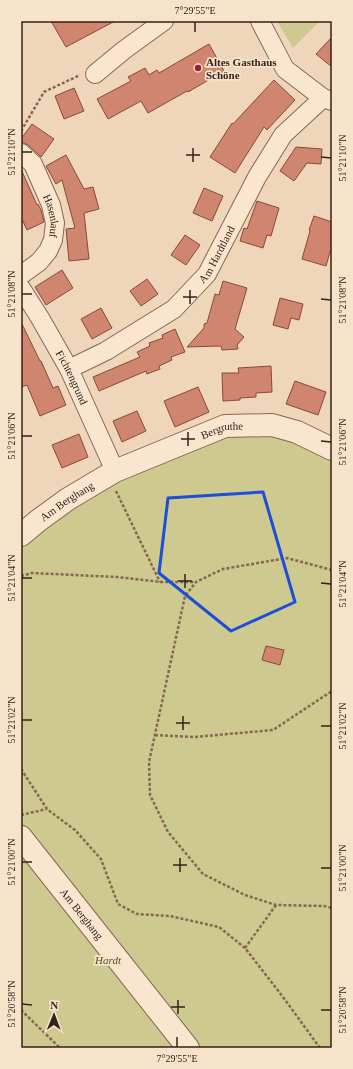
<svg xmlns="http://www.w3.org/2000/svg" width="353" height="1069" viewBox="0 0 353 1069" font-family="Georgia,serif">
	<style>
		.green { fill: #cdc98f }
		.building { fill: #d0856e; stroke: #874a39 }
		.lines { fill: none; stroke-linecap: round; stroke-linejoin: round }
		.minor-casing { stroke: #876654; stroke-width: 20 }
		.tertiary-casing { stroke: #876654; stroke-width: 24 }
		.path { stroke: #876654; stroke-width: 2.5; stroke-dasharray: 3 2; stroke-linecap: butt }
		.minor { stroke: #fae5ce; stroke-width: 18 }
		.tertiary { stroke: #fae5ce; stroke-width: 22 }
		.marked { fill: none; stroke: #1d4ed8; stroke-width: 3; stroke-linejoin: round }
		.ticks { fill: none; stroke: #35221a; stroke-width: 1.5 }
		.poi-dot { fill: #982238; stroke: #f7e2ca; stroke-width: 1.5 }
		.labels { text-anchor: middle; stroke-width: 3.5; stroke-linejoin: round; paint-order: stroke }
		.poi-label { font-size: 11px; font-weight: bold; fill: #35221a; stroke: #f7e2ca; text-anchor: start }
		.street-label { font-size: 11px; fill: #35221a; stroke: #f7e2ca }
		.park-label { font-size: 11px; font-style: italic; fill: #4f5320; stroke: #f7e2ca }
		.neatline { fill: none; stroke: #35221a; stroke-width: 1.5 }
		.ticks-label { font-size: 10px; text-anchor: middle; fill: #35221a }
	</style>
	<rect width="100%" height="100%" fill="#efd6bb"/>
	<path class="green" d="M277,21H320L293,48Z
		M270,431L332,458V1048H21V543L60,512L147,465L227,432Z"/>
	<path class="building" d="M51,21H115L66,47Z
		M332,37V67L316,54Z
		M209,44L224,71L188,92L187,91L148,113L141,101L108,119L97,99L131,81L128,77L145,68L149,75L157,70L159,73Z
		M274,80L295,100L267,130L264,127L235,173L210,157L232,123L233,124Z
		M74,88L84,111L64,119L55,96Z
		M32,124L54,139L41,157L28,145L24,143H21V139Z
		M296,147L322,149L321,164L307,163L294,181L280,171Z
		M66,155L84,189L93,187L99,209L84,213L89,259L69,261L66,229L75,228L62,180L56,184L46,166Z
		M21,169L37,205L38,204L41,210L44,222L27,230L21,217Z
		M204,188L223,196L212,221L193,213Z
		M257,201L279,208L271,236L267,235L263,248L240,241L244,228L247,229Z
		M314,216L332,222V245L326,266L302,259L310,231L309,230Z
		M185,235L200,245L186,265L171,255Z
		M62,270L73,288L46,305L35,287Z
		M147,279L158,294L141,306L130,291Z
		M223,281L247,288L235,329L244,337L237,345L238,349L222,350L221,346L187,347L204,328V324L207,323L215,294L219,295Z
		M280,298L303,304L299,320L291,318L288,329L273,325Z
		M101,308L112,328L92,339L81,319Z
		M21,322L40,361H41L53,388L58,386L66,405L40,416L27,385L21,387Z
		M175,329L185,352L171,357L172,360L159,366L160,369L147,374L146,371L99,391L93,377L140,357L137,352L150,346L149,343L163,338L162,335Z
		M271,366L272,392L256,393V397L240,398V400L223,401L222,373H239L238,368Z
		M295,381L326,392L318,415L286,404Z
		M198,387L209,412L175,427L164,401Z
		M137,411L146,431L122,442L113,421Z
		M79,434L88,457L62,468L52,445Z
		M266,646L284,650L280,665L262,660Z"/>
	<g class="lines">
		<defs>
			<g id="minor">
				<path d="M260,21L285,69L323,98L332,101"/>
				<path d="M95,74L124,50L164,21"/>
				<path id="s1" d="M21,153L33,164L51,205L55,223L53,240L48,251L39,262L21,275"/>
				<path id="s2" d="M21,288L40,318L69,369L115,471"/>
				<path id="s3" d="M69,369L106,351L174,309L207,274L257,177L283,135L323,98"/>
			</g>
			<g id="tertiary">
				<path id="s4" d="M21,535L39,520L68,499L115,471L225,426L272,425L297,432L332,449"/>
				<path id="s5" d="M21,837L188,1048"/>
			</g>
		</defs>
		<use href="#minor" class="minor-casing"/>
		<use href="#tertiary" class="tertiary-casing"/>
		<path class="path" d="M21,131L44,92L80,75
			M116,491L160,582
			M332,570L287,558L223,569L196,582L185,596L149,762L150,795L168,832L203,874L245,895L276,905L324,906L332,908
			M21,576L32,573L117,577L161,582H196
			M155,735L195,737L273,730L332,691
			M21,769L47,809L75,830L101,859L118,904L137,914L170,916L219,927L245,948
			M21,815L47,809
			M276,905L245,948L283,997L320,1048
			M21,1010L60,1048"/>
		<use href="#minor" class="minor"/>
		<use href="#tertiary" class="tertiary"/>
	</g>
	<path class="marked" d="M263,492L295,602L231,631L159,573L168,498Z"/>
	<path class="ticks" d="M195,32V22M22,152H32M186,155H200M321,157L331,158M193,162V148M22,294H32M183,297H197M321,299L331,300M190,304V290M22,436H32M181,439H195M321,441L331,442M188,446V432M22,578H32M178,581H192M321,583L331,584M185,588V574M22,720H32M176,723H190M321,726H331M183,730V716M22,862H32M173,865H187M321,868H331M180,872V858M22,1004L32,1005M171,1007H185M321,1010H331M178,1014V1000M177,1047V1037"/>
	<circle class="poi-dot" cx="198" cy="68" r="4"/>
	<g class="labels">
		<g class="poi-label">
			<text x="206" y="66">Altes Gasthaus<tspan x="206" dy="13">Schöne</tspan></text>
		</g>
		<g class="street-label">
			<text dy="4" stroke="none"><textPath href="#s1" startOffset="72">Hasenlauf</textPath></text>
			<text dy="4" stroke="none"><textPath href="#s3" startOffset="191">Am Hardtland</textPath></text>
			<text dy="4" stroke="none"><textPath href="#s2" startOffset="103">Fichtengrund</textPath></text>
			<text dy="4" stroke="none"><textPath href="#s4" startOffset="229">Bergruthe</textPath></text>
			<text dy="4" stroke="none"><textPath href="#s4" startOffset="57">Am Berghang</textPath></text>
			<text dy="4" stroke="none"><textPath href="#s5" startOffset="98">Am Berghang</textPath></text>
		</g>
		<g class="park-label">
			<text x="108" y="964">Hardt</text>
		</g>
	</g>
	<rect width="353" height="1069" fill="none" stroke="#f7e2ca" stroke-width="44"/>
	<g transform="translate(54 1015) rotate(1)" stroke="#f7e2ca" stroke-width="3" paint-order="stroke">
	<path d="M0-3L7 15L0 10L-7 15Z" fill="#35221a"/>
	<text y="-6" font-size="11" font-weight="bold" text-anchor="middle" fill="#35221a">N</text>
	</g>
	<rect x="22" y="22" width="309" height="1025" class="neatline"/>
	<g class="ticks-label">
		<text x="195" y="14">7°29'55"E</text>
		<text transform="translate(11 152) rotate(-90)" y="4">51°21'10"N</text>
		<text transform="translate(342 158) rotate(-90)" y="4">51°21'10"N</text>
		<text transform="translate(11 294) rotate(-90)" y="4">51°21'08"N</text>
		<text transform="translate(342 300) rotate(-90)" y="4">51°21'08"N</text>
		<text transform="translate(11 436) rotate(-90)" y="4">51°21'06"N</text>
		<text transform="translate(342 442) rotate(-90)" y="4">51°21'06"N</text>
		<text transform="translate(11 578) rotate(-90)" y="4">51°21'04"N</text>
		<text transform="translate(342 584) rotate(-90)" y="4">51°21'04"N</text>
		<text transform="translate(11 720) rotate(-90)" y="4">51°21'02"N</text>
		<text transform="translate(342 726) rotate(-90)" y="4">51°21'02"N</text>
		<text transform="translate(11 862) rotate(-90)" y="4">51°21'00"N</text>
		<text transform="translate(342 868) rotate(-90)" y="4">51°21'00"N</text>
		<text transform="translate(11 1004) rotate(-90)" y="4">51°20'58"N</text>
		<text transform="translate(342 1010) rotate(-90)" y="4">51°20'58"N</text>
		<text x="177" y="1062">7°29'55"E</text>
	</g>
</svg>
